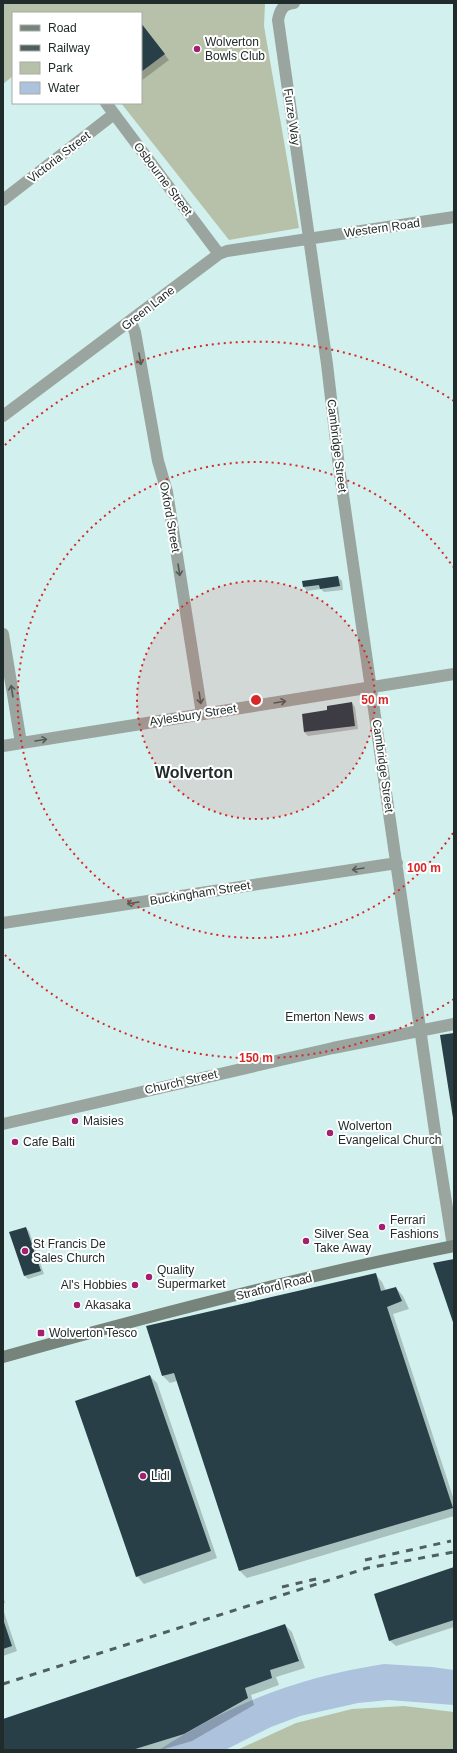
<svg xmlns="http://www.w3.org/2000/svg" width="457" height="1753" viewBox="0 0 457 1753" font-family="Helvetica,sans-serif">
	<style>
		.green { fill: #b7c1a9 }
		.water { fill: #acc2dd }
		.shadow { fill: #0003 }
		.building { fill: #283f48 }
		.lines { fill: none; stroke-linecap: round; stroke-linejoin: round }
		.street { stroke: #9ba59f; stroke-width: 12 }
		.secondary { stroke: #76847b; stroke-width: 12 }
		.rail { stroke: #4e5f5d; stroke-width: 3; stroke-dasharray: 7 7; stroke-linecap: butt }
		.oneway { stroke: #515c59 }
		.ring { fill: none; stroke: #d62828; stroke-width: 2; stroke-dasharray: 2 4 }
		.poi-dot { fill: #a3206e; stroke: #fff; stroke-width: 1.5 }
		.labels { text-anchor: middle; stroke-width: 4; stroke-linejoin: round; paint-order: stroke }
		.poi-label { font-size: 12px; fill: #202c2b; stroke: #fff; text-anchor: start }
		.street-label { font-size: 12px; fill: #202c2b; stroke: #fff }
		.district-label { font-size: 16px; font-weight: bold; fill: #202c2b; stroke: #fff }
		.centre { fill: #d62828; stroke: #fff; stroke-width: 2 }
		.ring-label { font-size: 12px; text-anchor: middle; font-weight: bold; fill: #d62828; stroke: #fff; stroke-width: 4; stroke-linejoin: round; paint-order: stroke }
	</style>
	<rect width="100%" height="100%" fill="#d2f1ee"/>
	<path class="green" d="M3,3H265L264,26L299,228L229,240L121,103H141V13H13V76L3,84Z
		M404,1706L454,1712V1750H237L296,1723L352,1709Z"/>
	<path class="water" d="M384,1664L432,1667L454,1670V1705L389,1700L358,1703L300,1716L271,1727L225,1750H159C231,1703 299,1677 384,1664Z"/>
	<path class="shadow" d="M141,24L169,60L141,81Z
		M338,577L342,581L343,590L324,592L321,589L307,591L304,587L303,582Z
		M352,703L355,707L358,729L308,736L304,732L303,715L328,711Z
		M26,1228L29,1231L44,1274L28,1279L25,1276Z
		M375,1274L382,1282L386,1291L396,1288L403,1296L409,1309L393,1314L454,1500V1516L247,1578L240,1571L177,1381L170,1383L163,1376Z
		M150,1376L157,1383L217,1558L144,1584L137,1576Z
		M454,1568V1627L396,1646L390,1641L375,1594Z
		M3,1596L5,1603L3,1604Z
		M3,1609L17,1651L3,1656Z
		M285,1625L292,1632L305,1668L276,1677L279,1685L251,1695L254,1705L192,1741L161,1750H3V1720Z"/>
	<path class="building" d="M141,23L165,54L141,72Z
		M338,576L340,586L320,589L319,585L303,587L302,581Z
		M352,702L355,726L304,732L302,714L327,710V706Z
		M454,1033V1118H453L440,1035Z
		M26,1227L41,1271L24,1276L9,1232Z
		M454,1259V1325L433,1263Z
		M376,1273L381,1291L396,1287L402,1301L387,1307L453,1508L239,1571L174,1373L162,1376L146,1326Z
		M150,1375L211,1551L136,1577L75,1401Z
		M454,1567V1620L389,1641L374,1594Z
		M3,1619L12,1646L3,1649Z
		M285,1624L299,1661L270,1670L272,1678L245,1688L248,1698L184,1734L132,1750H3V1719Z"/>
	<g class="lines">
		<path class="street" d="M294,3C283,4 280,10 278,20L327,364L339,467L435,1132L453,1246
			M106,103L219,254
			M3,200L114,114
			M131,322L135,332L158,461L167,492L202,714
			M3,416L219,254L227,251L454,217
			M3,634L21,743
			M3,746L454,674
			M3,923L397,863
			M3,1124L333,1048L454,1024"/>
		<path class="secondary" d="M3,1357C152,1315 302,1276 454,1246"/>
		<path class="rail" d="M365,1560L451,1541
			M282,1587L320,1578
			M3,1684L367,1568L454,1552"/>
	</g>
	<defs><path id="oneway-shaft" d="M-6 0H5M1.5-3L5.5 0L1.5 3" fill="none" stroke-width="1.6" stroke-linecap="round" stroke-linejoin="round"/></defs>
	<g class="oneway">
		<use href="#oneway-shaft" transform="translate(140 359) rotate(80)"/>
		<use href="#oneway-shaft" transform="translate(179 570) rotate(81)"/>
		<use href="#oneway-shaft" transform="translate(12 691) rotate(-99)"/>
		<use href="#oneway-shaft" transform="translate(200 698) rotate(81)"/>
		<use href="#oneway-shaft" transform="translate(280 702) rotate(-9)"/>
		<use href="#oneway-shaft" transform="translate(41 740) rotate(-9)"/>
		<use href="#oneway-shaft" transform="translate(358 869) rotate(171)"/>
		<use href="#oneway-shaft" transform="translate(133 903) rotate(171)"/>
	</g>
	<circle cx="256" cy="700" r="119" fill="#d62828" fill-opacity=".12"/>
	<g class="ring">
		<circle cx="256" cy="700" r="119"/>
		<path d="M453 833A238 238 0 1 1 453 567"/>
		<path d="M454 999A358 358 0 0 1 5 955M5 445A358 358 0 0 1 454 401"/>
	</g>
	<g class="poi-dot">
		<circle cx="197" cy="49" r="4"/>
		<circle cx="372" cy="1017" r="4"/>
		<circle cx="75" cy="1121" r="4"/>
		<circle cx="330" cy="1133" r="4"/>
		<circle cx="15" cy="1142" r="4"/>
		<circle cx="382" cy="1227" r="4"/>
		<circle cx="306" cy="1241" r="4"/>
		<circle cx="25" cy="1251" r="4"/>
		<circle cx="149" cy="1277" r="4"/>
		<circle cx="135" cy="1285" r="4"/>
		<circle cx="77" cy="1305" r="4"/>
		<rect x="37" y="1329" width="8" height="8" rx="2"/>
		<circle cx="143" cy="1476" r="4"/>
	</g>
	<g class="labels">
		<g class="poi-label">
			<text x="205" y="46">Wolverton<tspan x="205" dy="14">Bowls Club</tspan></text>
			<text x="364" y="1021" text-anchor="end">Emerton News</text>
			<text x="83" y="1125">Maisies</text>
			<text x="338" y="1130">Wolverton<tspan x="338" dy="14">Evangelical Church</tspan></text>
			<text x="23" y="1146">Cafe Balti</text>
			<text x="390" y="1224">Ferrari<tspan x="390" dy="14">Fashions</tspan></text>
			<text x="314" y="1238">Silver Sea<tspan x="314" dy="14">Take Away</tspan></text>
			<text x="33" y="1248">St Francis De<tspan x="33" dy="14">Sales Church</tspan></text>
			<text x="157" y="1274">Quality<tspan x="157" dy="14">Supermarket</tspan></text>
			<text x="127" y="1289" text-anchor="end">Al's Hobbies</text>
			<text x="85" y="1309">Akasaka</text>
			<text x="49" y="1337">Wolverton Tesco</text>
			<text x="151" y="1480">Lidl</text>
		</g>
		<g class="street-label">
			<text transform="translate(292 117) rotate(82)" y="4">Furze Way</text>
			<text transform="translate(59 157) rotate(-38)" y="4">Victoria Street</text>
			<text transform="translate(163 179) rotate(53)" y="4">Osbourne Street</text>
			<text transform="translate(382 228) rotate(-8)" y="4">Western Road</text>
			<text transform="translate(148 308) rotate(-38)" y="4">Green Lane</text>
			<text transform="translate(337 446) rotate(83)" y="4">Cambridge Street</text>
			<text transform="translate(170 517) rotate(80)" y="4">Oxford Street</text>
			<text transform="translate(193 715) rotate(-9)" y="4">Aylesbury Street</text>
			<text transform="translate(383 766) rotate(82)" y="4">Cambridge Street</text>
			<text transform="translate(200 893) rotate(-9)" y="4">Buckingham Street</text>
			<text transform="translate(181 1082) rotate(-13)" y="4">Church Street</text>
			<text transform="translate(274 1287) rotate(-14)" y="4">Stratford Road</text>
		</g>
		<g class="district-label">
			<text x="194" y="778">Wolverton</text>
		</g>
	</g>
	<circle cx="256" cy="700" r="6" class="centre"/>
	<g class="ring-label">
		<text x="375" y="704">50 m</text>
		<text x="424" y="872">100 m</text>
		<text x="256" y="1062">150 m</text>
	</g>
	<rect width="457" height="1753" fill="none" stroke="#202c2b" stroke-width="8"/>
	<rect x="12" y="12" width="130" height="92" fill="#ffffff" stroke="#a6abaa"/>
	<rect x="20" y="25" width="20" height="6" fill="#76847b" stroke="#a6abaa"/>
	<text x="48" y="32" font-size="12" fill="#202c2b">Road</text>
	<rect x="20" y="45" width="20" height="6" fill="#4e5f5d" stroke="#a6abaa"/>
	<text x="48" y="52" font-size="12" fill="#202c2b">Railway</text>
	<rect x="20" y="62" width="20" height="12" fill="#b7c1a9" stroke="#a6abaa"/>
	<text x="48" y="72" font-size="12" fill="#202c2b">Park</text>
	<rect x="20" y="82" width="20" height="12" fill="#acc2dd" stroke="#a6abaa"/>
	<text x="48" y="92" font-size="12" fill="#202c2b">Water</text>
</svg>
